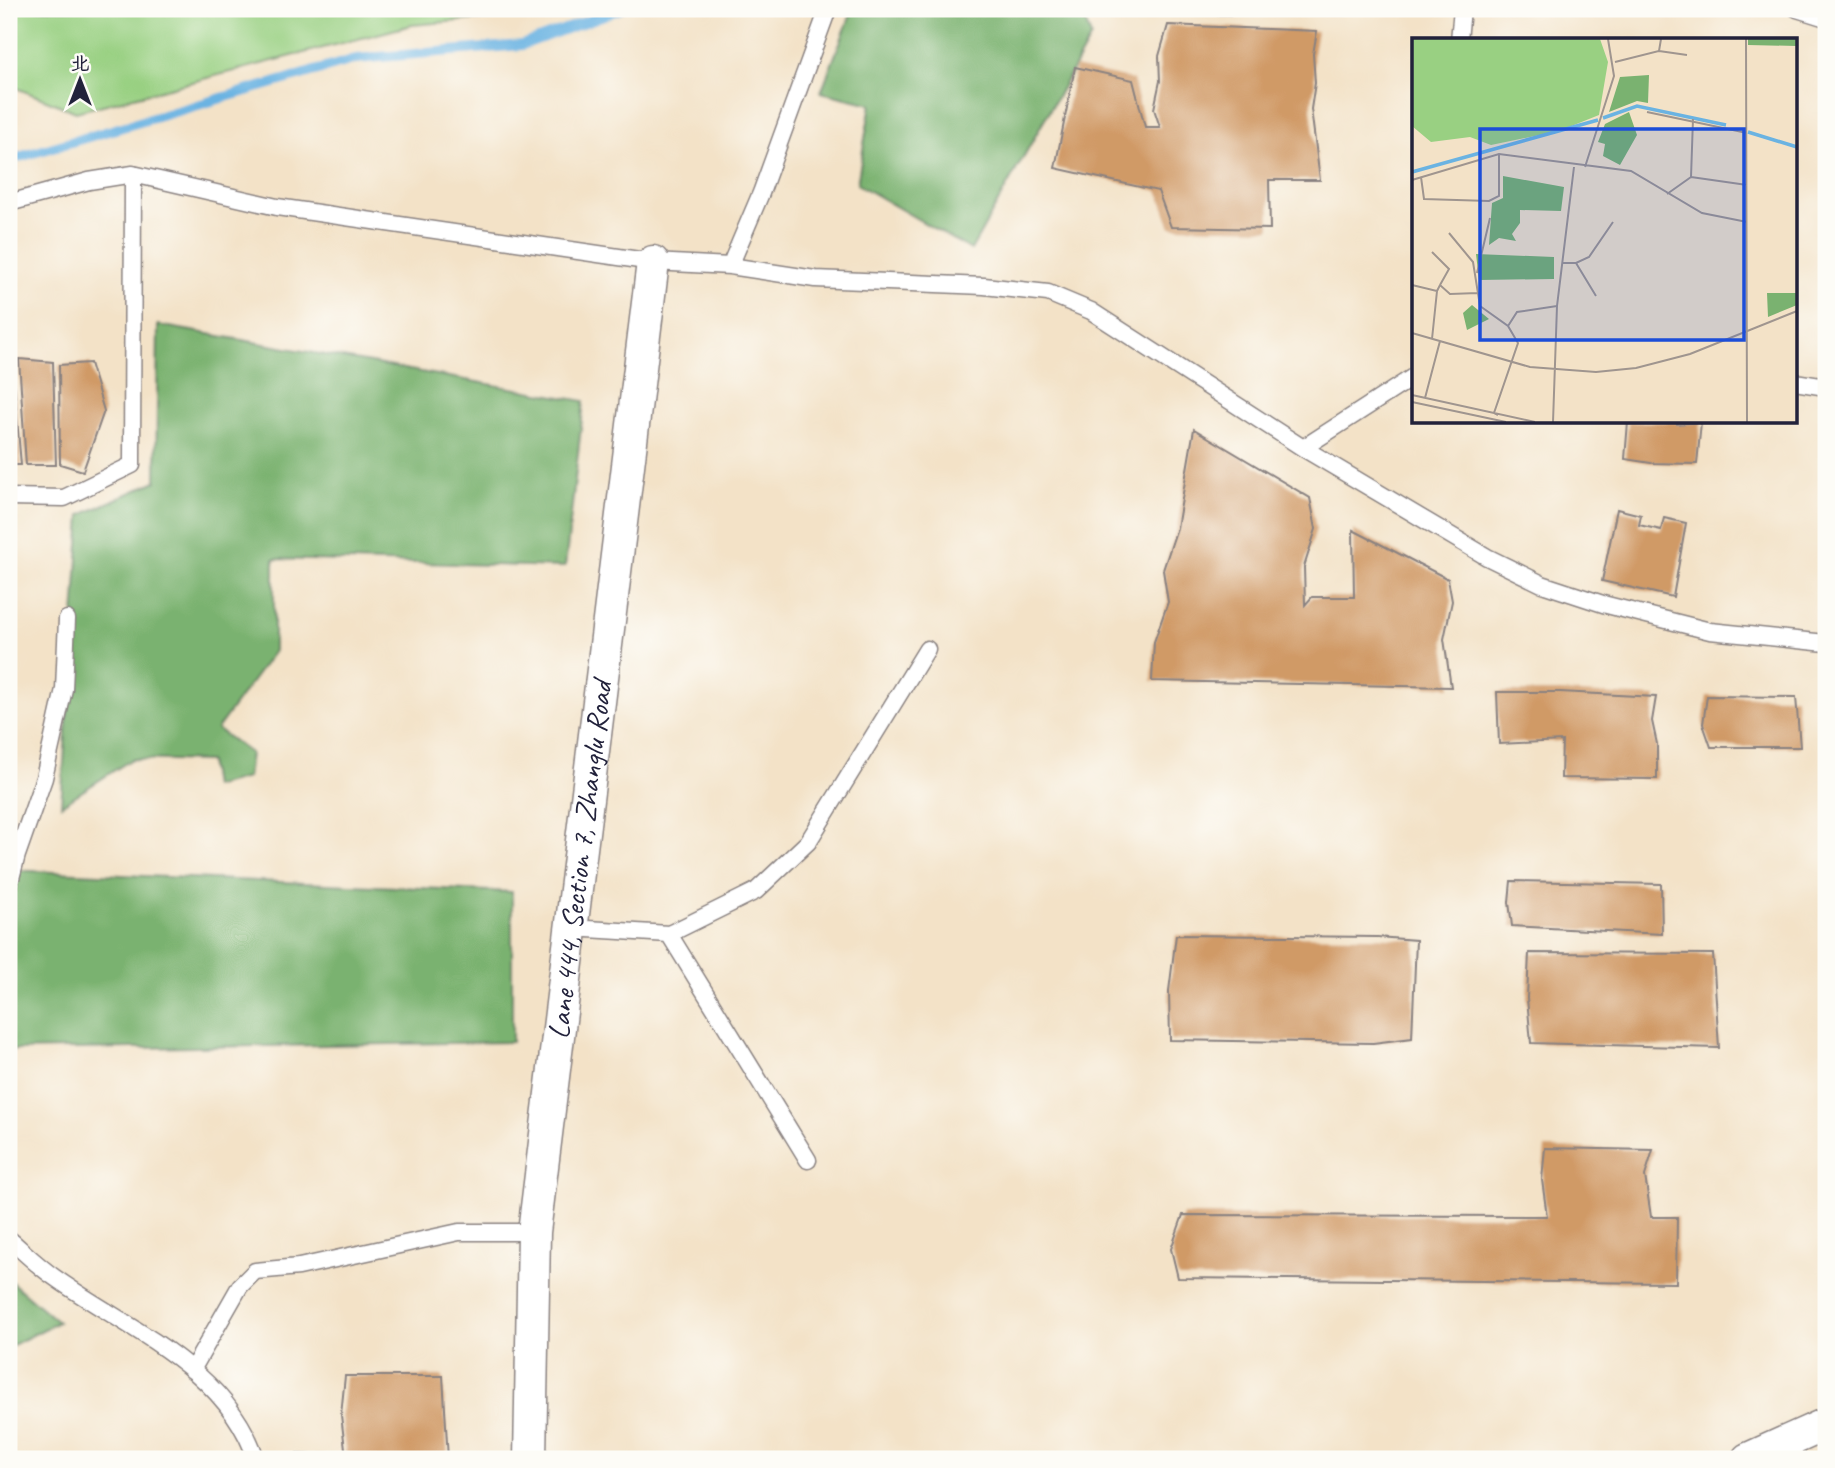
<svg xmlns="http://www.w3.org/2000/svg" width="1835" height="1468" viewBox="0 0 1835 1468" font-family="Caveat,'LXGW WenKai TC',sans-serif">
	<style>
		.green { fill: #99d082; stroke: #5e795e; stroke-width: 2 }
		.forest { fill: #7ab270; stroke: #4e6a56; stroke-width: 2 }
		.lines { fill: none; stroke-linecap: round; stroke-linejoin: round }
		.stream { stroke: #6ab3e2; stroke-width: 10 }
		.building { fill: #d09a66 }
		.lane-casing { stroke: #8a8281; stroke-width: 19 }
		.street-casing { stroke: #8a8281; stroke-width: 35 }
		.lane { stroke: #fff; stroke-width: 16 }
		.street { stroke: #fff; stroke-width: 32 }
		.labels { text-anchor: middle; stroke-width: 7; stroke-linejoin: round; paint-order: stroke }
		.street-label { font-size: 30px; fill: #22223b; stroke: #fdfcf7 }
		.inset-river { fill: none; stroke: #6ab3e2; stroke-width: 3.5 }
		.inset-road { fill: none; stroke: #9f958f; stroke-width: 2 }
		.view { fill: #1d4ed8; fill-opacity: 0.15; stroke: #1d4ed8; stroke-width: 3.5 }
		.inset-edge { fill: none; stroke: #22223b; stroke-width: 3.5 }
	</style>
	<rect width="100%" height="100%" fill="#fdfcf7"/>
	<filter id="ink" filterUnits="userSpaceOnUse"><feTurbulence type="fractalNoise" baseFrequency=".0143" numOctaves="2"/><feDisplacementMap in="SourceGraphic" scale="14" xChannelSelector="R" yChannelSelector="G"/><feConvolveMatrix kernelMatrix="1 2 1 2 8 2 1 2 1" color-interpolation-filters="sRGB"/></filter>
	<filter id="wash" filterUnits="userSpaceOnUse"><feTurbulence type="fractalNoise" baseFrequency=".00686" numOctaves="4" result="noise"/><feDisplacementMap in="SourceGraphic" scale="28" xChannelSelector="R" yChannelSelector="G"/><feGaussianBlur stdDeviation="1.57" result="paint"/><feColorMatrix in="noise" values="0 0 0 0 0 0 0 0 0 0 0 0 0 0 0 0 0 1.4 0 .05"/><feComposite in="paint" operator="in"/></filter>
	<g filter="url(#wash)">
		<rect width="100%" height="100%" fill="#f3e2c7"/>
		<path class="green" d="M9,9H562L551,13L412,25L76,112L9,85Z"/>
		<path class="forest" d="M853,9H1081L1091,37L971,250L857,184L871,104L821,92Z
			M158,325L584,401L565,567L274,559V651L217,729L250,753L247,778L213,787L209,761L132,759L61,805L81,515L156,481Z
			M9,870L512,892V1042L9,1050Z
			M9,1280L58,1322L9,1347Z"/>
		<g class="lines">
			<path class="stream" d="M9,160L356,59L522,45L620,9"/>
		</g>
		<g id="blocks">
			<path class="building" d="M1125,9H1338V15L1125,14Z
				M1168,25L1317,31L1313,54L1315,83L1311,109L1320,180H1269L1270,229L1171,227L1158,191L1055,168L1075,67L1133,80L1145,127H1160L1154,109L1160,81L1159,56Z
				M19,359L53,362L56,465H26Z
				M9,360H12L21,465H9Z
				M90,363L104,411L83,471L60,464L59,365Z
				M1628,422H1677V424L1701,422L1697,464L1651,463L1625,459Z
				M1194,429L1310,498L1316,529L1304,567L1305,605L1312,597H1354L1353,530L1448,579L1452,601L1444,639L1451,687L1152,681L1154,642L1168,602L1163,570L1177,528Z
				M1617,509L1641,515L1639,525L1661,530L1664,518L1686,523L1673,597L1602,581Z
				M1497,692H1560L1656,697L1652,721L1657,744V779L1561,778L1562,741L1499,744Z
				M1707,696L1796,697L1800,747H1711L1703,724Z
				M1511,881L1661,884L1662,934L1512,926L1509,902Z
				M1176,935L1377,937L1416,940L1412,1038L1373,1043L1170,1040L1169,991Z
				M1529,953L1713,954L1719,1048L1531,1043L1527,998Z
				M1545,1148L1653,1150L1645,1176L1651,1217H1677L1676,1283L1178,1278L1171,1249L1183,1215L1547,1216L1542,1180Z
				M345,1376H443L448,1459H295L296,1454L346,1457L341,1415Z"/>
		</g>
	</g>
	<g filter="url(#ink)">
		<use href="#blocks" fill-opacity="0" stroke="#8a8281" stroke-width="2"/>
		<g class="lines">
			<defs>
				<path id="lane" d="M1797,9L1826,18
					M1459,40L1462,9
					M9,203L89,181L133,174L277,207L653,262L730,266L815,279L984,286L1048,293L1091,311L1303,448L1487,557L1542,584L1603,604L1710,631L1826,643
					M730,266L761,193L828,9
					M1795,382L1826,387
					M1303,448L1413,377
					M9,497L64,498L132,465L133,174
					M9,886L17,855L44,778L64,689L67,619
					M571,928L669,934L756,891L808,842L927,649
					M669,934L808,1160
					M9,1239C24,1252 38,1266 54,1277C125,1328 227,1368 256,1459
					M192,1370L240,1286L255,1271L299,1267L459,1232H534"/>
				<g id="street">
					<path id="s1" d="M530,1459L534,1232L653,262"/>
					<path d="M1748,1459L1826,1424"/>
				</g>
			</defs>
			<use href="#lane" class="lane-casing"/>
			<use href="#street" class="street-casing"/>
			<use href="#lane" class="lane"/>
			<use href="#street" class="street"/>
		</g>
	</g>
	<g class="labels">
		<g class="street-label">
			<text dy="10" stroke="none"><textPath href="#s1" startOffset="602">Lane 444, Section 7, Zhanglu Road</textPath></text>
		</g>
	</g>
	<g transform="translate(1412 38)">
		<rect width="385" height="385" fill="#f3e2c7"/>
		<path d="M0,1H188L196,24L187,77L147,93L79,107L58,99L19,104L0,88Z" fill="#99d082"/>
		<path d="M336,1H385V8L336,7ZM237,37L236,65L225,63L197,74L208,39ZM217,74L225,97L208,127L191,118L193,106L186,104L193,86ZM91,138L152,149L149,173L108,172V185L100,196L104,203L87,200L77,207L80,165L91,160ZM64,216L142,219V241L67,242ZM355,255H385V267L356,279ZM60,267L77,281L55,292L51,275Z" fill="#7ab270"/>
		<path class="inset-river" d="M191,80L225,68L314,87M336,94L385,109M0,134L186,82"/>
		<path class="inset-road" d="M334,1L335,384M247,13L275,17M203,24L247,13L249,1M235,74L335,95M173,129L202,38L196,1M9,139L12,161L77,163L87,158V116M279,139L335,147M0,142L87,116L219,133L290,175L335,184M255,156L279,139L281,81M37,195L61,224L68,268L96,288L106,305L82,375L86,377M20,214L37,231L28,247M150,225H164L177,219L201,184M164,225L184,258M65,235L78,180M0,247L25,253L20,301M25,253L28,247L38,256L66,255M96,288L105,274L145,268M0,295L118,329L184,334L224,330L278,316L385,273M0,357L123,384M13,360L28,303M0,364L94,384M141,384L145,268L162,129"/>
		<path class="view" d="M68,91H332V302H68Z"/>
		<rect width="385" height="385" class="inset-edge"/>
	</g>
	<rect width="1835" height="1468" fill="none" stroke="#fdfcf7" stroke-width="35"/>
	<g transform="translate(80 80)" stroke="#fdfcf7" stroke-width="5" paint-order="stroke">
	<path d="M0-5L12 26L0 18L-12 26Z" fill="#22223b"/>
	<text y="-10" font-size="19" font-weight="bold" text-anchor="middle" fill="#22223b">北</text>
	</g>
</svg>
